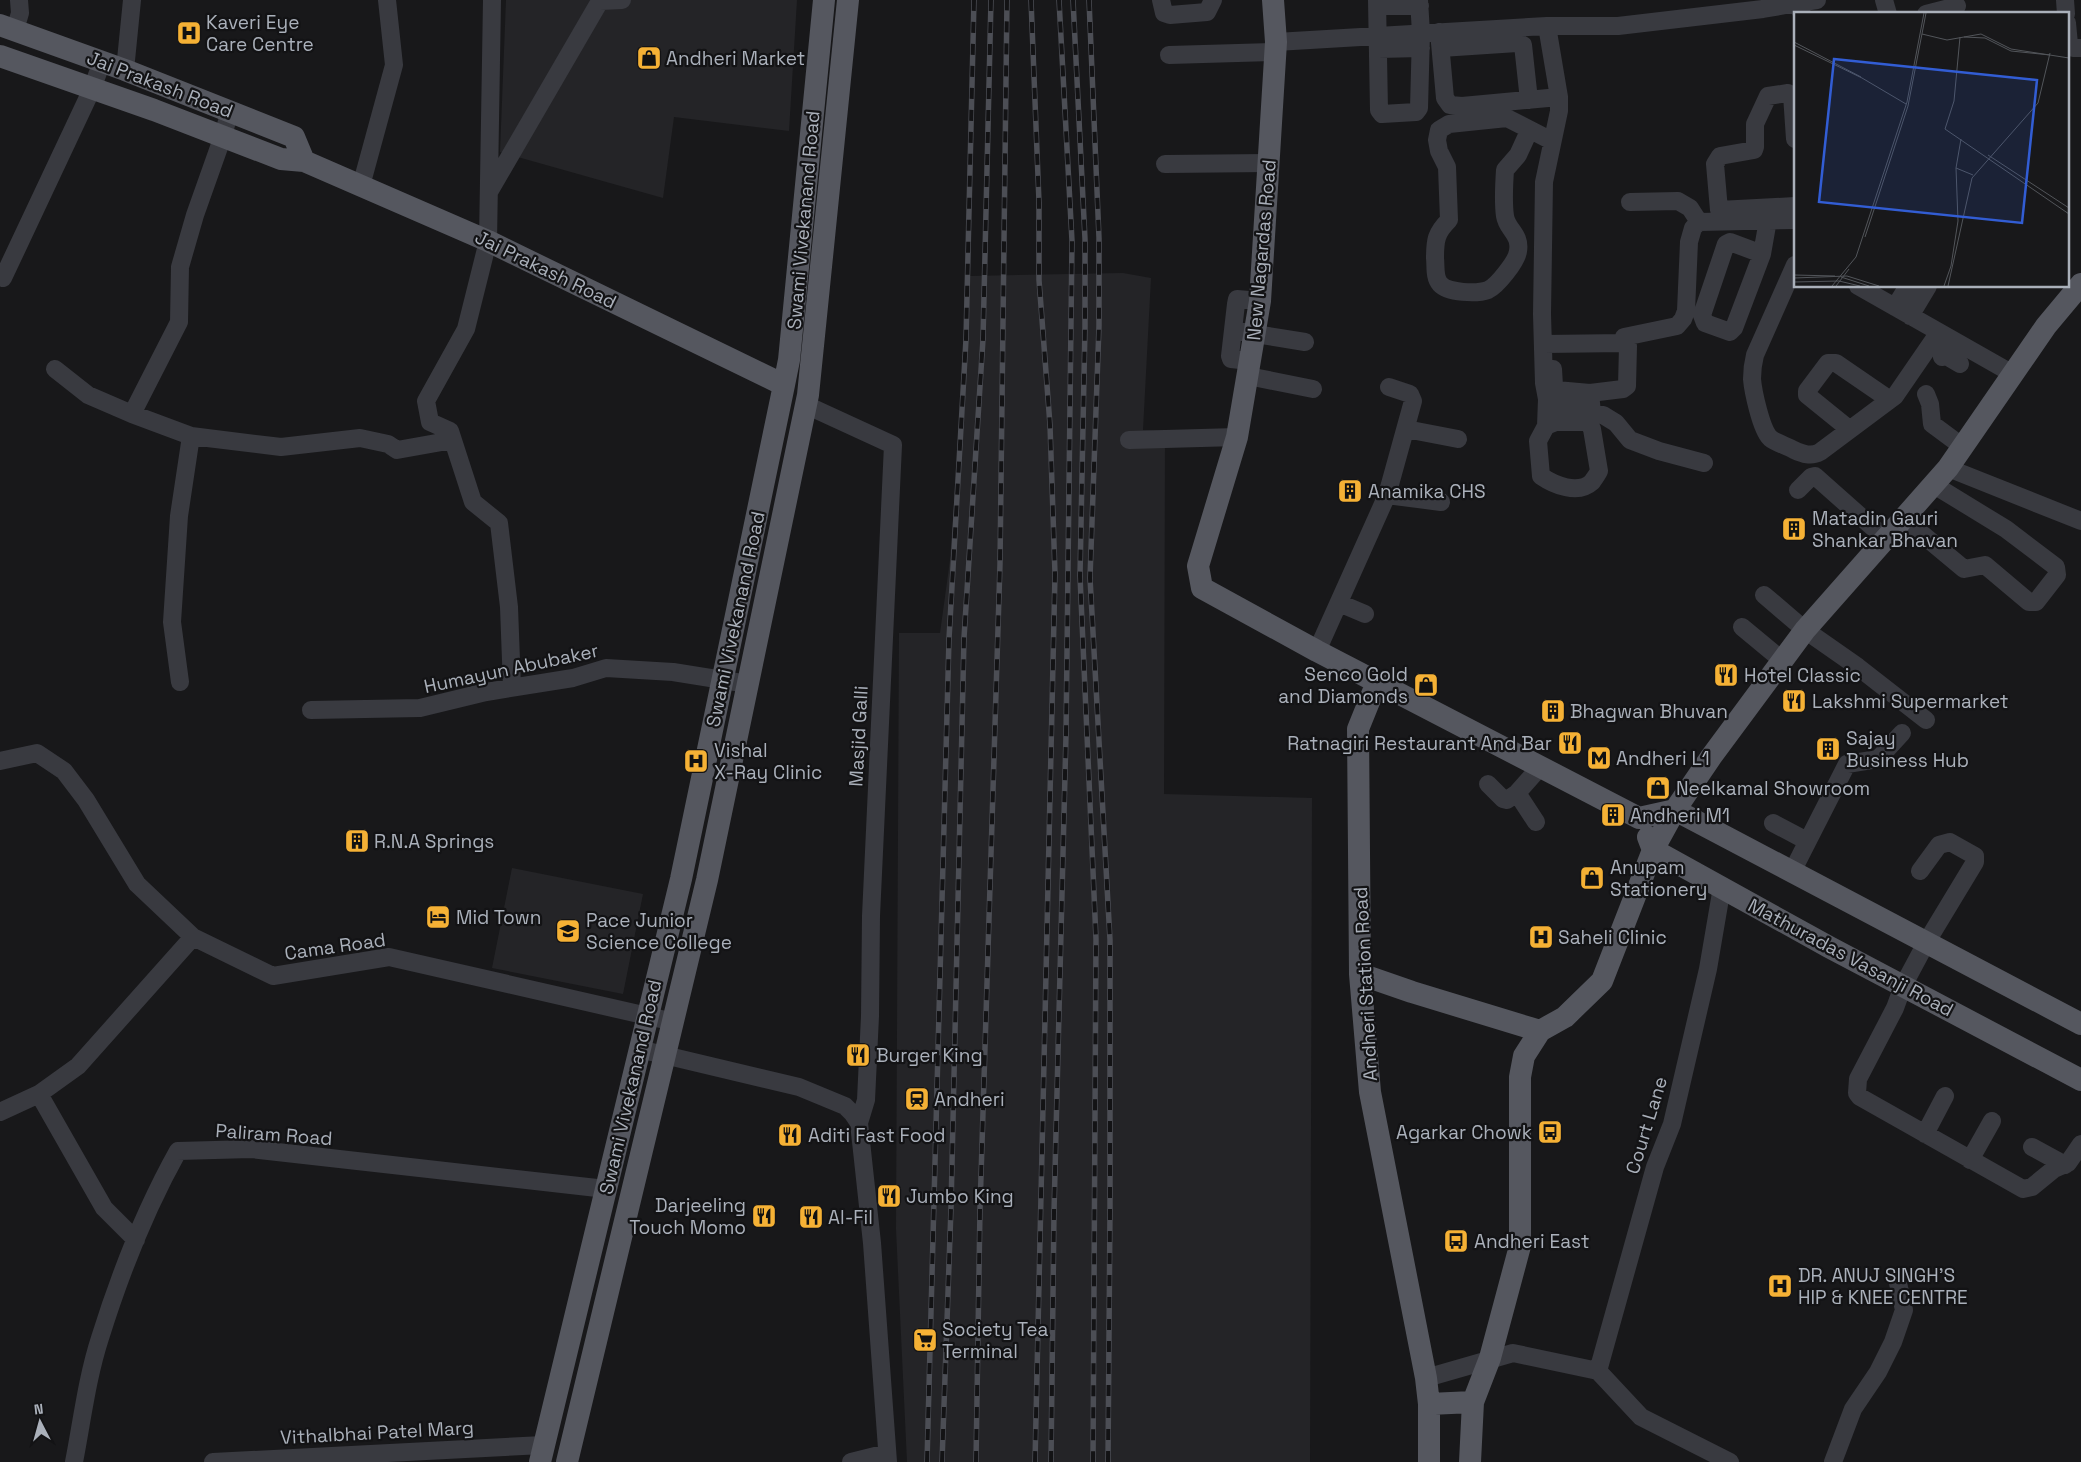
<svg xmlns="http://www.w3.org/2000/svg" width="2081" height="1462" viewBox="0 0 2081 1462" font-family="'Space Grotesk',sans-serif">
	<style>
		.built { fill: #242427 }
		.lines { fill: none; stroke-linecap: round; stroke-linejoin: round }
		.minor { stroke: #393a40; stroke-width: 18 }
		.major { stroke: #55575f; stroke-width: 22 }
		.rail-casing { stroke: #4c4e55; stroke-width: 5.5 }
		.rail { stroke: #131315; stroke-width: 4; stroke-dasharray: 11; stroke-linecap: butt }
		.labels { text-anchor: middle; stroke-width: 4.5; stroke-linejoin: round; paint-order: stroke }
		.poi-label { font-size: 19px; fill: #aab0ba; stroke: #131315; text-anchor: start }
		.street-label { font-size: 19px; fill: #aab0ba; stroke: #131315 }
		.inset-road { fill: none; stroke: #52555a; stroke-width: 1 }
		.view { fill: #325dd4; fill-opacity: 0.15; stroke: #325dd4; stroke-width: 2.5 }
		.inset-edge { fill: none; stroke: #aab0ba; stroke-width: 2.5 }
	</style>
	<rect width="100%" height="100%" fill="#18181a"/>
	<path class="built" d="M506,0H797L789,131L674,117L663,198L500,152Z
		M1123,273L1151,278L1143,430L1165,431L1164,794L1312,798L1310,1462H907L896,1229L899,633H940L950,560L970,276Z
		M512,868L643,894L623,994L492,968Z"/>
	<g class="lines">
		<path class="minor" d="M492,0L488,241L466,329L426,401L430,422L450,431L473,502L499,523L509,607L512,687
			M1161,0L1164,13L1170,15L1207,12L1213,0
			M1377,0L1379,110L1382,114L1416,112L1419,108L1421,33L1419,0
			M1884,0L1888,14
			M2065,0L2066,14
			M1797,3L1817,0
			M1377,6H1420
			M1926,14L1957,6
			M2067,23L2069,44L2073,48H2081
			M1547,26L1559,97V111L1544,182L1542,314L1544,383L1547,399L1555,405L1603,415L1616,423L1630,440L1659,451L1704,463
			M15,30L20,13L19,0
			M1439,32L1445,98L1450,105L1462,106L1559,97
			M1276,42L1547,26H1618L1763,9L1797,3L1802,14
			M1441,48L1517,43L1523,45L1529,100
			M1378,49L1421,48
			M1169,55L1275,52
			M125,70L132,0
			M1529,131L1518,155L1505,170C1504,185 1503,202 1505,216C1507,230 1521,234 1518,251C1517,261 1497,286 1488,290C1477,294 1448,293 1440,284C1434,277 1436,266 1435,258C1435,240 1436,233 1449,220L1447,167L1439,151L1437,140L1439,130L1449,124L1507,118L1552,141
			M1795,139L1792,95L1788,93L1768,96L1755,124V147L1754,150L1720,156L1715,164L1719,210L1795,206
			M1165,164L1268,163
			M361,186L394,65L387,0
			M489,192L600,1L622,0
			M1630,202L1678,201L1690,208L1699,222
			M1762,254L1730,242L1726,244L1702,315L1705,323L1730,332L1734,328L1762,254L1768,220
			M1795,265L1755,355C1753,363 1752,371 1752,379C1753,391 1761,429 1770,438C1776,443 1787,446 1794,450C1803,454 1811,457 1820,452L1895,396L1939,332
			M3,278L91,91L102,62
			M1858,286L2013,374
			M1895,307L1908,286
			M1910,316L1928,286
			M1243,332L1305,342
			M1624,337L1677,326L1683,319L1686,311L1689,242L1693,228L1699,222L1795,220
			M1544,344L1625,343L1628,346L1627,386L1623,389L1590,393L1592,413
			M1943,354L1960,364
			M1942,357L1952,340
			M1250,361L1231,359L1230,356L1236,304L1237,299L1260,301
			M55,369L88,395L132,414L191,436L281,447L360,438L388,444L397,450L453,440
			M1553,369L1554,386L1556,390L1590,393
			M1248,376L1313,389
			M1926,394L1930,404L1932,424L1963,447
			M806,405L893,445L871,916L870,1016L866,1100L859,1123
			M132,414L179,322L180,267L195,215L223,136L230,110
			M1546,426L1556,422H1588L1592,429L1599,471C1597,475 1594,479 1592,482C1578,495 1554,485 1541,476L1538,441L1546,426L1547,399
			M1406,429L1458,439
			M1849,429L1807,395V391L1828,363H1836L1890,400
			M1129,440L1237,437
			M1948,468L2081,521
			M1798,490L1811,477L1815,476L1886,539
			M1387,495L1441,502
			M1904,519L1964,569L1985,565L2029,602H2036L2057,575L2056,567L2006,529L1934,485
			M1764,595L1805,630L1858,667L1926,720
			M1339,603L1365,614
			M1742,627L1783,661
			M1317,651L1387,495L1413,401L1410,394L1389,387
			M180,682L172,622L179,516L191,436
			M311,710L420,708L486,692L573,678L606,668L673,672L748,684
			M0,761L37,753L64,771L86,800L137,884L193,937L273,976L389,957L674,1022
			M1488,784L1503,799L1507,800L1517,793L1540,767
			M1517,793L1536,822
			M1773,823L1807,841
			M1920,871L1939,845L1950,842L1975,856V862L1926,943L1903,986L1895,1008L1858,1079L1857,1093L1860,1097L2023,1189L2032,1187L2054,1169L2068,1163L2081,1144
			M1792,872L1847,764L1878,759L1902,733
			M639,1049L799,1087L845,1106L853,1114L859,1123L872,1243L888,1462
			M39,1094L104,1208L136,1240
			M0,1112L39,1094L78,1066L193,937
			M1925,1134L1945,1096
			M2032,1147L2065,1165
			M1970,1160L1992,1121
			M1598,1371L1655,1167L1672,1124L1708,969L1722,887
			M1426,1378L1513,1353L1598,1371L1641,1417L1730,1462
			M74,1462C82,1421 87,1378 100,1338C120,1274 145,1210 178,1151L251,1149L606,1189
			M213,1462L543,1445
			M851,1462L887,1453
			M1833,1462L1853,1409L1878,1372L1893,1342L1904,1310L1898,1283"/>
		<path class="major" d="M1273,0L1276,42L1260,301L1237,437L1198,566L1202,588L1317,651L1639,818L1675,810L2081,1024
			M0,25L125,70L294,137L304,161
			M0,56L154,110L281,159L304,161L488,241L784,385
			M1377,682L1358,729L1360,974L1370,1092L1426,1378L1429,1404V1462
			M1648,837L1653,850L1659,853L1829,947L2081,1080
			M1360,974L1412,992L1540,1031
			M1429,1404L1473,1402
			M540,1462L681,879L784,385L789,360L824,0
			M567,1462L707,880L808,395L848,0
			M1470,1462L1473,1402L1490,1358L1520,1246V1077L1524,1056L1540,1031L1565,1017L1602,981L1653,850L1675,810L1711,757L1805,630L1948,468L2046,326L2081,284"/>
		<defs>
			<path id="rail" d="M1031,0L1039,202V280L1050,425L1055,574L1035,1462
				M1073,0L1085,239V327L1080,576L1096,939L1093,1462
				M1089,0L1099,238V326L1090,578L1110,940V1211L1108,1462
				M927,1462L949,639L966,339L974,0
				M942,1462L951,1208L964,638L983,339L991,0
				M976,1462L980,1209L1000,564L1007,0
				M1051,1462L1054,1212L1066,735L1072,241L1059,0"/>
		</defs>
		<use href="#rail" class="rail-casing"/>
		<use href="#rail" class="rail"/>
	</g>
	<defs>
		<symbol id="hospital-square" viewBox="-11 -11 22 22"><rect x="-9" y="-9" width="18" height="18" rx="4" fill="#f5b135" stroke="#131315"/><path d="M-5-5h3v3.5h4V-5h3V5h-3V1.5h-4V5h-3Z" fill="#111"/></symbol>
		<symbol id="shop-square" viewBox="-11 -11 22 22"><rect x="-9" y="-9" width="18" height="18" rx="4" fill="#f5b135" stroke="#131315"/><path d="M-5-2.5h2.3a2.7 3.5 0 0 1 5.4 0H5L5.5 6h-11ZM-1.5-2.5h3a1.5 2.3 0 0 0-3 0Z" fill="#111"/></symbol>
		<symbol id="building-square" viewBox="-11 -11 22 22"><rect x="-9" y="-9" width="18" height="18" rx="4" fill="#f5b135" stroke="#131315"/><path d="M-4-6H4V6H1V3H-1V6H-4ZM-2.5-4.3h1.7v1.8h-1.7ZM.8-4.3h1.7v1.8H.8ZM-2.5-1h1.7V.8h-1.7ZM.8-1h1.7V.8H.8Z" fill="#111"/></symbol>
		<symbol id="restaurant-square" viewBox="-11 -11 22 22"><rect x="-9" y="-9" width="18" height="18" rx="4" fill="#f5b135" stroke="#131315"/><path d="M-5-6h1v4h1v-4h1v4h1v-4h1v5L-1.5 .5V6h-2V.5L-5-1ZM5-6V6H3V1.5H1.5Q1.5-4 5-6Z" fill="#111"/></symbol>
		<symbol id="metro-square" viewBox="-11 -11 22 22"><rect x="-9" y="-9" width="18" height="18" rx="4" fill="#f5b135" stroke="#131315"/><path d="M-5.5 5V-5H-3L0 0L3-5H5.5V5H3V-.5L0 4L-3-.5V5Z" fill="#111"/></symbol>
		<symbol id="hotel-square" viewBox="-11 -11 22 22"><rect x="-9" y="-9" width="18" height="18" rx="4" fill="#f5b135" stroke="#131315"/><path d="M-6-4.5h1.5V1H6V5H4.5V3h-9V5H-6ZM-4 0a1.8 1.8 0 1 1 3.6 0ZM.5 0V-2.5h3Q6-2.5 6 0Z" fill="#111"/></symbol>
		<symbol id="university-square" viewBox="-11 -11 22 22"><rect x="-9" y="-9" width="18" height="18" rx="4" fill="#f5b135" stroke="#131315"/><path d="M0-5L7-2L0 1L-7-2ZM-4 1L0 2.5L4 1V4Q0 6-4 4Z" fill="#111"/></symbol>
		<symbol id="station-square" viewBox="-11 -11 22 22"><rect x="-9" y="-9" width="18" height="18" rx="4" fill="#f5b135" stroke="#131315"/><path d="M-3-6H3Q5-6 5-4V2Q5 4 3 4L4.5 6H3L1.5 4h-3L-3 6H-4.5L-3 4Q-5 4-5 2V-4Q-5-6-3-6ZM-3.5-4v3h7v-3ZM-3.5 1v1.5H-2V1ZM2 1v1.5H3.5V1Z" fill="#111"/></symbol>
		<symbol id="bus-square" viewBox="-11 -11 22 22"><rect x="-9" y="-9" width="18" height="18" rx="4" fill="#f5b135" stroke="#131315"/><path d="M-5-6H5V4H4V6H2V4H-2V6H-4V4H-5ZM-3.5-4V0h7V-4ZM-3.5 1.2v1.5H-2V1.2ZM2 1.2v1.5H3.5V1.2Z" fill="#111"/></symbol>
		<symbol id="supermarket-square" viewBox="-11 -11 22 22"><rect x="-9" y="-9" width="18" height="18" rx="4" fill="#f5b135" stroke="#131315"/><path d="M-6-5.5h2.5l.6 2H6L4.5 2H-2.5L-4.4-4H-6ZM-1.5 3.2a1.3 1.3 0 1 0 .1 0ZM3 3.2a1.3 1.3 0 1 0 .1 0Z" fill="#111"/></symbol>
	</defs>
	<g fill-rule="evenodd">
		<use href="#hospital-square" x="175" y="19" width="28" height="28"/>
		<use href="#shop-square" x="635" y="44" width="28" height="28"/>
		<use href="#building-square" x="1336" y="477" width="28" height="28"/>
		<use href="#building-square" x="1780" y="515" width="28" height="28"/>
		<use href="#restaurant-square" x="1712" y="661" width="28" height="28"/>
		<use href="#shop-square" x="1412" y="671" width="28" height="28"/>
		<use href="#restaurant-square" x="1780" y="687" width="28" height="28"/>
		<use href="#building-square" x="1539" y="697" width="28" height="28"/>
		<use href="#restaurant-square" x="1556" y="729" width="28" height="28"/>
		<use href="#building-square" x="1814" y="735" width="28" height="28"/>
		<use href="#metro-square" x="1585" y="744" width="28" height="28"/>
		<use href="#hospital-square" x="682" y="747" width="28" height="28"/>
		<use href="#shop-square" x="1644" y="774" width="28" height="28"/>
		<use href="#building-square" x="1599" y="801" width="28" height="28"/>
		<use href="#building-square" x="343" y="827" width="28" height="28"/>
		<use href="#shop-square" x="1578" y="864" width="28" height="28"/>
		<use href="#hotel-square" x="424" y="903" width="28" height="28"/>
		<use href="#university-square" x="554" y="917" width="28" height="28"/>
		<use href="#hospital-square" x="1527" y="923" width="28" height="28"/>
		<use href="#restaurant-square" x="844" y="1041" width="28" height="28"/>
		<use href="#station-square" x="903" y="1085" width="28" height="28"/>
		<use href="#bus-square" x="1536" y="1118" width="28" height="28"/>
		<use href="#restaurant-square" x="776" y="1121" width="28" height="28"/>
		<use href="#restaurant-square" x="875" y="1182" width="28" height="28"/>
		<use href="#restaurant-square" x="750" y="1202" width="28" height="28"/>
		<use href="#restaurant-square" x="797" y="1203" width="28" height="28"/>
		<use href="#bus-square" x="1442" y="1227" width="28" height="28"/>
		<use href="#hospital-square" x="1766" y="1272" width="28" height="28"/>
		<use href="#supermarket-square" x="911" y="1326" width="28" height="28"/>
	</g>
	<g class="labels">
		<g class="poi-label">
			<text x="206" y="29">Kaveri Eye<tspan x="206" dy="22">Care Centre</tspan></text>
			<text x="666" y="65">Andheri Market</text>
			<text x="1368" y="498">Anamika CHS</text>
			<text x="1812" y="525">Matadin Gauri<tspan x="1812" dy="22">Shankar Bhavan</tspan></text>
			<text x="1408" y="681" text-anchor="end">Senco Gold<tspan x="1408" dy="22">and Diamonds</tspan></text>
			<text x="1744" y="682">Hotel Classic</text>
			<text x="1812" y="708">Lakshmi Supermarket</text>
			<text x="1570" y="718">Bhagwan Bhuvan</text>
			<text x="1846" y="745">Sajay<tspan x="1846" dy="22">Business Hub</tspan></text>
			<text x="1552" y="750" text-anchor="end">Ratnagiri Restaurant And Bar</text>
			<text x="714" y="757">Vishal<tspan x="714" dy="22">X-Ray Clinic</tspan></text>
			<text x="1616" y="765">Andheri L1</text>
			<text x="1676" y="795">Neelkamal Showroom</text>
			<text x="1630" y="822">Andheri M1</text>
			<text x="374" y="848">R.N.A Springs</text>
			<text x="1610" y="874">Anupam<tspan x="1610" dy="22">Stationery</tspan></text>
			<text x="456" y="924">Mid Town</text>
			<text x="586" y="927">Pace Junior<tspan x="586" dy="22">Science College</tspan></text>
			<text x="1558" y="944">Saheli Clinic</text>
			<text x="876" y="1062">Burger King</text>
			<text x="934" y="1106">Andheri</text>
			<text x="1532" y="1139" text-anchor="end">Agarkar Chowk</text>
			<text x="808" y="1142">Aditi Fast Food</text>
			<text x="906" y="1203">Jumbo King</text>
			<text x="746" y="1212" text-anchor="end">Darjeeling<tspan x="746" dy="22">Touch Momo</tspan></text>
			<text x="828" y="1224">Al-Fil</text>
			<text x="1474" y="1248">Andheri East</text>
			<text x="1798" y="1282">DR. ANUJ SINGH'S<tspan x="1798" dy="22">HIP &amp; KNEE CENTRE</tspan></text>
			<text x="942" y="1336">Society Tea<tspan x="942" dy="22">Terminal</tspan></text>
		</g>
		<g class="street-label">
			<text transform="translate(160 84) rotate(21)" y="7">Jai Prakash Road</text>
			<text transform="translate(803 220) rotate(-85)" y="7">Swami Vivekanand Road</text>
			<text transform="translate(1261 250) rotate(-85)" y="7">New Nagardas Road</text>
			<text transform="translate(546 269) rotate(26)" y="7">Jai Prakash Road</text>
			<text transform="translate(735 619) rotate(-78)" y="7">Swami Vivekanand Road</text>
			<text transform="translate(511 668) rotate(-12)" y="7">Humayun Abubaker</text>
			<text transform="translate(858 736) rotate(-87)" y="7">Masjid Galli</text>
			<text transform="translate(335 946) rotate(-8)" y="7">Cama Road</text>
			<text transform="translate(1851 957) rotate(28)" y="7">Mathuradas Vasanji Road</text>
			<text transform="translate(1365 984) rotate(-93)" y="7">Andheri Station Road</text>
			<text transform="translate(630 1087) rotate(-77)" y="7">Swami Vivekanand Road</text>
			<text transform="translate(1646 1125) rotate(-73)" y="7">Court Lane</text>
			<text transform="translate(274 1134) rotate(4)" y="7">Paliram Road</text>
			<text transform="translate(377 1432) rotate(-3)" y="7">Vithalbhai Patel Marg</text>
		</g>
	</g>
	<g transform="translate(1794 12)">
		<rect width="275" height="275" fill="#18181a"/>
		<path class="inset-road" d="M128,22L153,28L187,22L217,37L275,46M166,25L160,89L151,117L275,202M170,25L191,26L217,39L256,43M0,30L67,65M0,33L68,66L112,92M194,143L275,196M162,156L179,163M71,225L114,94L132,1M0,263L41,264M47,265L75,274M0,266L53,264L85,274M0,270L45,269L66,274M38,274L62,245L113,90L130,1M42,274L55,257M150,274L157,254L164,209L162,156L167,127M154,274L178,166L244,91L256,41"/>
		<path class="view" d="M40,47L243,68L228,211L25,190Z"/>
		<rect width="275" height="275" class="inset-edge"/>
	</g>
	<g transform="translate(40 1422) rotate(354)" stroke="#131315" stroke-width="4" paint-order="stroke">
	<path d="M0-4L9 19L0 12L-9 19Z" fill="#aab0ba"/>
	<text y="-8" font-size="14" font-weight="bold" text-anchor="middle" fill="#aab0ba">N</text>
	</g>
</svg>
